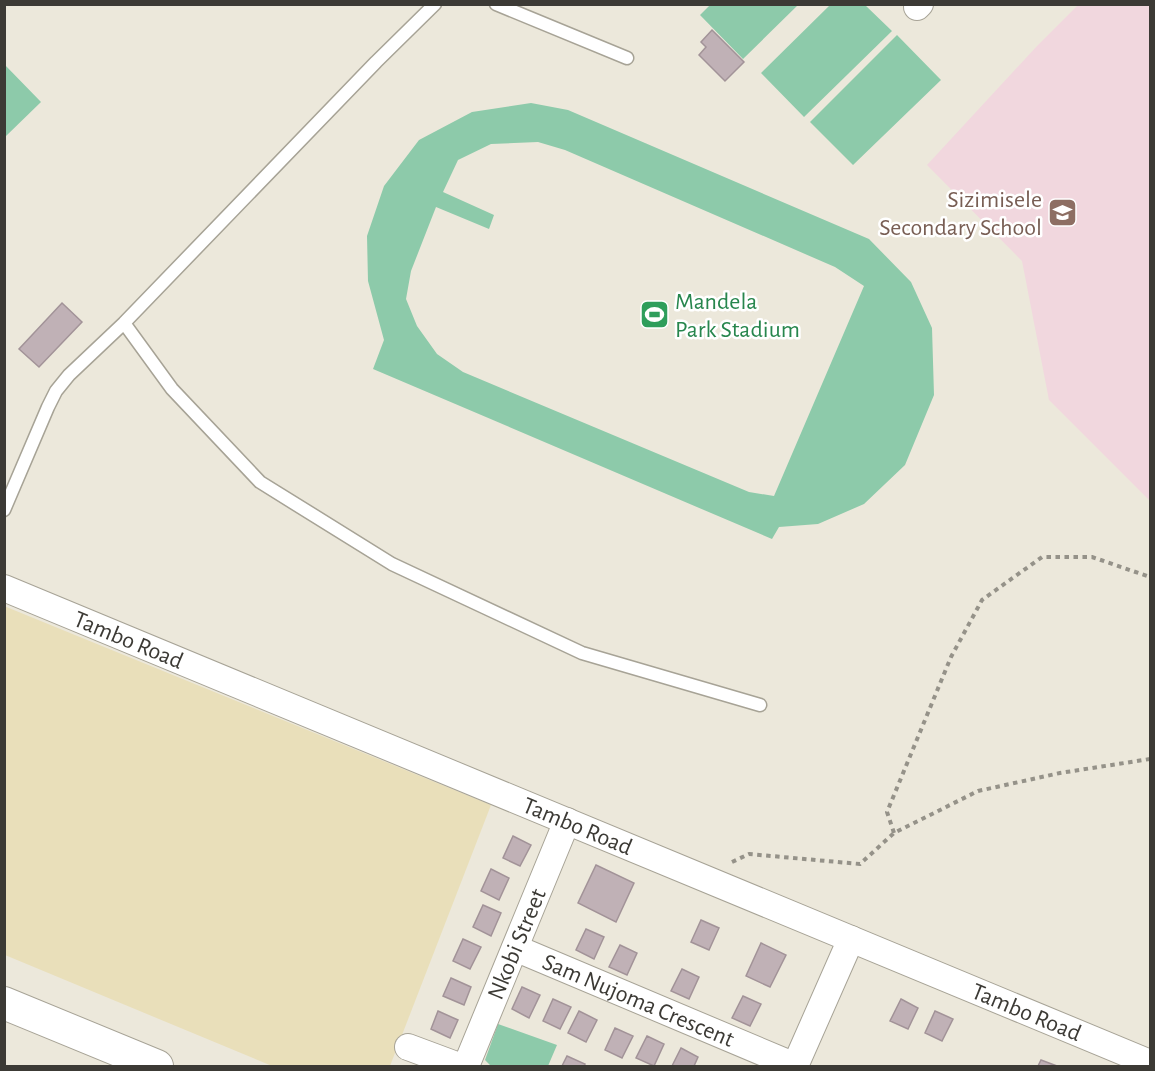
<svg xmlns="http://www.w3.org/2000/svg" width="1155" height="1071" viewBox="0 0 1155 1071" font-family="'Alegreya Sans',sans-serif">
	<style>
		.education { fill: #f1d7de }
		.green { fill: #8dcaaa; fill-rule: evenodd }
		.sand { fill: #e9dfba }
		.building { fill: #c0b1b6; stroke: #a29398; stroke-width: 1.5 }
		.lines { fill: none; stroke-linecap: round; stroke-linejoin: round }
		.service-casing { stroke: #a7a396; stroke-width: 15 }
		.minor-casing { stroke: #a7a396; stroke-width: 28 }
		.tertiary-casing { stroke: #a7a396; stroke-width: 34 }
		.path { stroke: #959289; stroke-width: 4; stroke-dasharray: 4.5 4.5; stroke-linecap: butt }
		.service { stroke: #fff; stroke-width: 12 }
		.minor { stroke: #fff; stroke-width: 26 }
		.tertiary { stroke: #fff; stroke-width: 32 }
		.labels { text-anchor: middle; stroke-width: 5; stroke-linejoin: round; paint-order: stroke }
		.education-label { font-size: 24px; fill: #785e54; stroke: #fff; text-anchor: end }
		.leisure-label { font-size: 24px; fill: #27864d; stroke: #fff; text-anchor: start }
		.street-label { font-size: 24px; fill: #3c3a35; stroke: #fff }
	</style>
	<rect width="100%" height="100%" fill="#ece8db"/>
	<path class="education" d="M1078,5H1150V501L1049,400L1022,261L927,165L1037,46Z"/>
	<path class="green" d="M710,5V4L798,5L743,59L700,15Z
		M830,5H865L892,31L804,117L761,73Z
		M897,35L941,80L853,165L810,122Z
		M5,65L41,102L5,137Z
		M531,103L568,110L869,239L911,282L932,328L934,395L905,465L864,504L818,524L779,527L772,539L373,369L384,340L368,281L367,236L384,186L419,140L472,112ZM538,142L565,150L835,267L864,286L774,496L749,492L463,372L437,354L417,326L406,299L411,271L436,207L489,229L494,215L443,192L458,160L491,144Z
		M498,1024L557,1045L548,1066H491L485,1060Z"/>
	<path class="sand" d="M4,606L491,805L390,1066H272L5,955Z"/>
	<path class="building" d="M712,30L744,62L725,81L699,55L706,47L701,42Z
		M62,303L82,322L39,367L19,349Z
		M513,836L531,845L520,866L503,858Z
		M596,865L634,883L616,922L578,903Z
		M491,869L509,878L499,900L481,891Z
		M483,905L501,913L491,936L473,927Z
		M701,920L719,928L709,950L691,942Z
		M586,929L604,937L594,959L576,950Z
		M463,939L481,947L470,969L453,961Z
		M761,943L786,955L770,987L746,976Z
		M620,945L637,953L627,975L609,967Z
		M682,969L699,977L689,999L671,991Z
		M451,978L471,987L464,1005L443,996Z
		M522,987L540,995L529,1018L512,1009Z
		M743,996L761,1004L750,1026L732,1018Z
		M553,999L571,1007L560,1029L543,1021Z
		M901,999L918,1008L908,1029L890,1021Z
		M438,1011L458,1020L450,1038L431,1029Z
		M579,1011L597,1020L586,1042L568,1033Z
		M935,1011L953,1019L942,1041L925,1033Z
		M615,1028L633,1036L622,1058L605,1050Z
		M647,1036L664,1044L654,1066L636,1058Z
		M681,1048L698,1057L694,1066H672Z
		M567,1056L585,1064L584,1066H562Z
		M1041,1060L1057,1066H1038Z"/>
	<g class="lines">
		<defs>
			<path id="service" d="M496,4L627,58
				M124,323L172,389L260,482L392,564L582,653L760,705
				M4,510L48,407L56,391L69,375L124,323L376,62L435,4"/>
			<g id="minor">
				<path d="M917,7L920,4"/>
				<path id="s1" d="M4,588L1150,1063"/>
				<path id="s2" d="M515,948L795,1066"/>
				<path d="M408,1047L459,1066"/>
				<path id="s3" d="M466,1066L567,821"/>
				<path d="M795,1066L851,939"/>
			</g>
			<path id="tertiary" d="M4,1003L157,1066"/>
		</defs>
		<use href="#service" class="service-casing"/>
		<use href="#minor" class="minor-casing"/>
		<use href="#tertiary" class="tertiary-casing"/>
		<path class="path" d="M894,833L887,812L951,657L982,600L1042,557H1092L1150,577
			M732,862L749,854L860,864L894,833L978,791L1060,773L1150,759"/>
		<use href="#service" class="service"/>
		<use href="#minor" class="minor"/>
		<use href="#tertiary" class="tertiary"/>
	</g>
	<defs>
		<symbol id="school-square" viewBox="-11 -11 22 22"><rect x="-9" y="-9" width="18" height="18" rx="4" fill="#8d6e63" stroke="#fff"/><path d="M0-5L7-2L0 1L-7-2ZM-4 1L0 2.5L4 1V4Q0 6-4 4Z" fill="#fff"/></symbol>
		<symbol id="stadium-square" viewBox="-11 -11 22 22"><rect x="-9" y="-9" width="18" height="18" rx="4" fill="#2e9e5b" stroke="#fff"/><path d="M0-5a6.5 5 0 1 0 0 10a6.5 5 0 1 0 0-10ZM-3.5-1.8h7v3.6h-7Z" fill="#fff"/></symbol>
	</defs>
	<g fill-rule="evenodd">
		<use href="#school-square" x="1046" y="196" width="33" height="33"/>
		<use href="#stadium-square" x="638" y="298" width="33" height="33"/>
	</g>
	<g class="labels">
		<g class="education-label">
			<text x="1042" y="207">Sizimisele<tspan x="1042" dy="28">Secondary School</tspan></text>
		</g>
		<g class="leisure-label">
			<text x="675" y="309">Mandela<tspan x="675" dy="28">Park Stadium</tspan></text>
		</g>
		<g class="street-label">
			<text dy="8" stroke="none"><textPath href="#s1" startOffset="135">Tambo Road</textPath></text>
			<text dy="8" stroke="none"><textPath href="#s1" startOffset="621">Tambo Road</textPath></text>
			<text dy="8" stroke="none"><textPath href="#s3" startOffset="132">Nkobi Street</textPath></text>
			<text dy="8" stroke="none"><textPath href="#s2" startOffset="134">Sam Nujoma Crescent</textPath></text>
			<text dy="8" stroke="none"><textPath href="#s1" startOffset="1107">Tambo Road</textPath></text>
		</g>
	</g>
	<rect width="1155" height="1071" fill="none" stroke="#3c3a35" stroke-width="12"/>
</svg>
